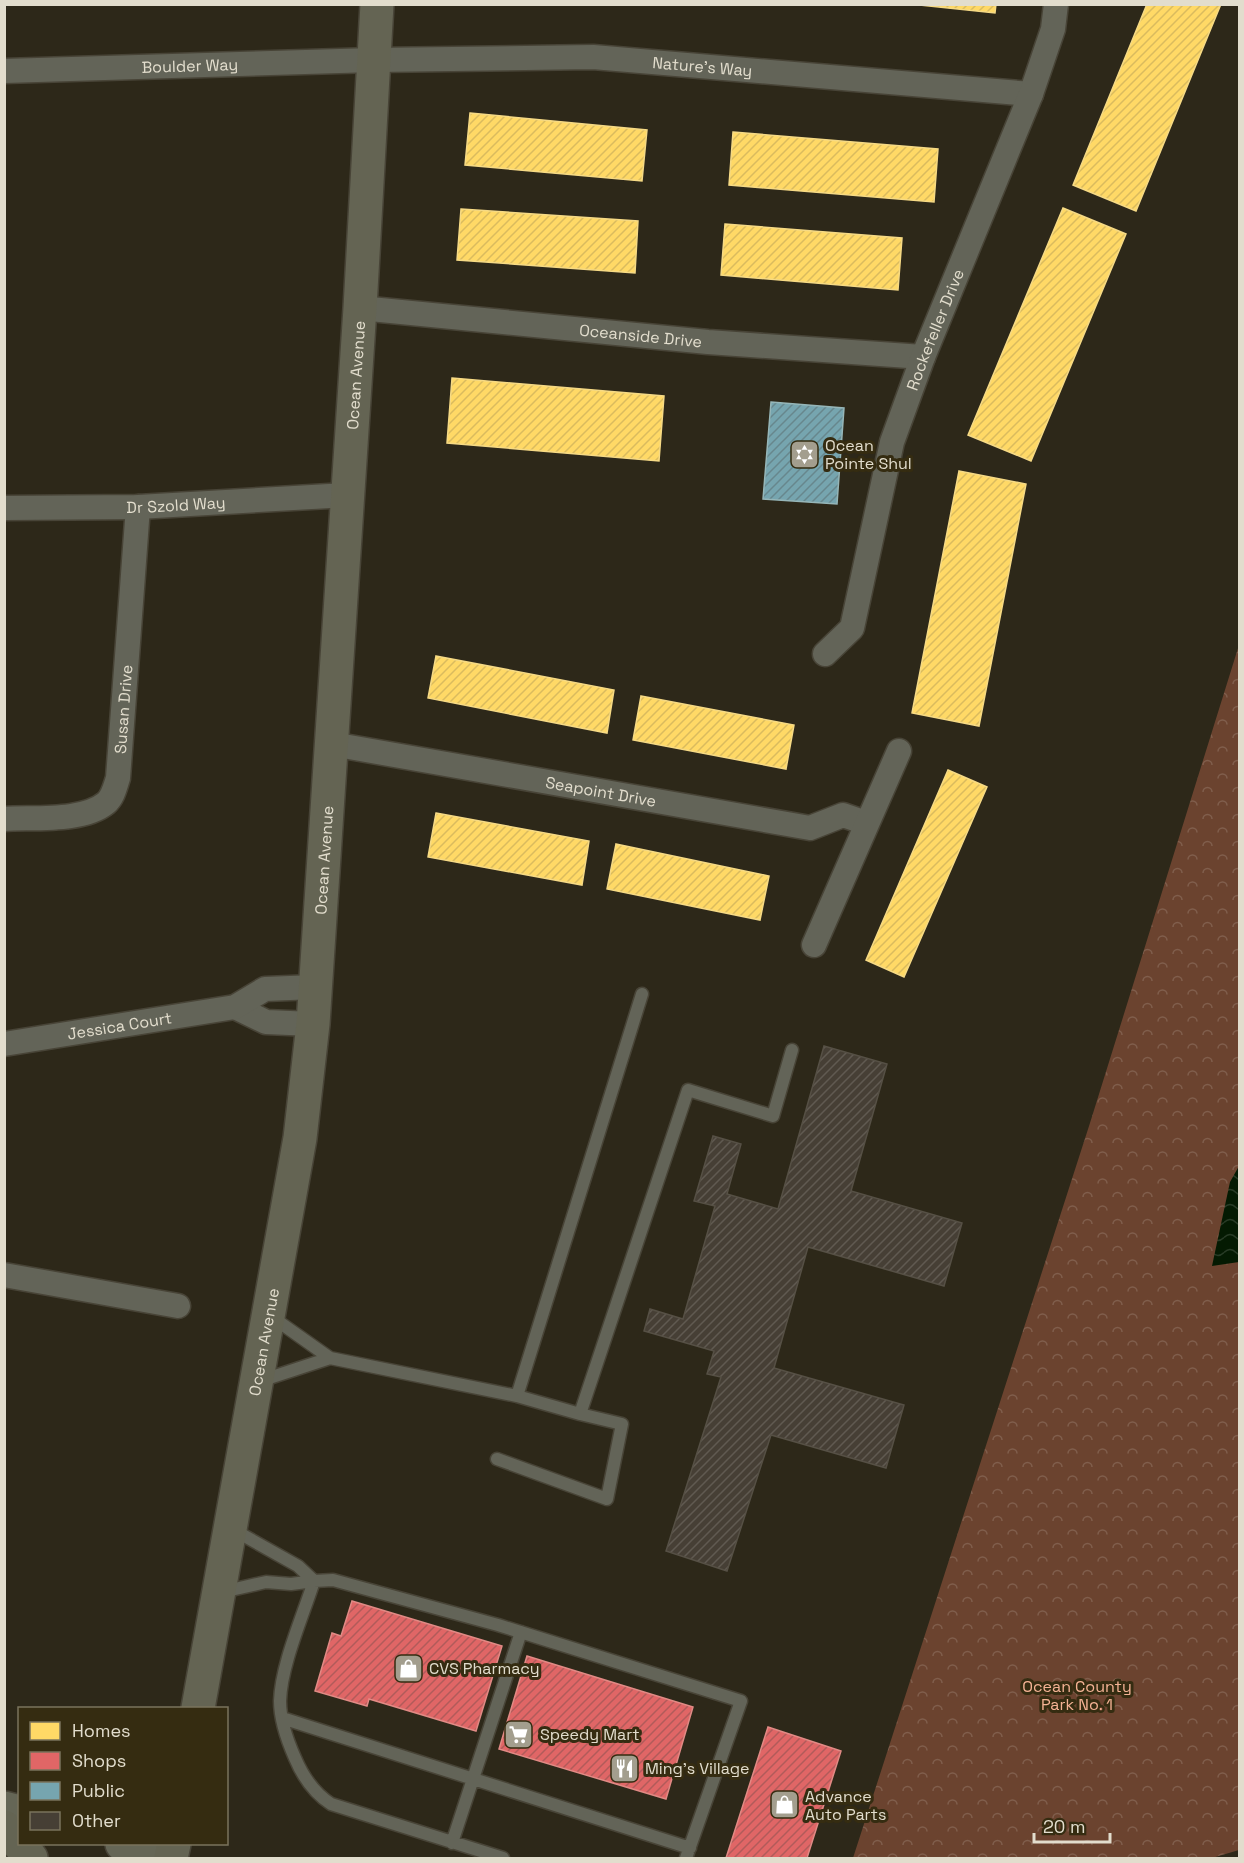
<svg xmlns="http://www.w3.org/2000/svg" width="1244" height="1863" viewBox="0 0 1244 1863" font-family="'Space Grotesk',sans-serif">
	<style>
		.park { fill: url(#park-crowns) }
		.water { fill: url(#water-waves) }
		.homes { fill: url(#homes-hatch); stroke: #f6da85; stroke-width: 1.5 }
		.shops { fill: url(#shops-hatch); stroke: #e18a85; stroke-width: 1.5 }
		.public { fill: url(#public-hatch); stroke: #96b6b8; stroke-width: 1.5 }
		.building { fill: url(#building-hatch); stroke: #565045; stroke-width: 1.5 }
		.lines { fill: none; stroke-linecap: round; stroke-linejoin: round }
		.service-casing { stroke: #484437; stroke-width: 15 }
		.minor-casing { stroke: #484437; stroke-width: 27 }
		.secondary-casing { stroke: #484437; stroke-width: 36 }
		.primary-casing { stroke: #484437; stroke-width: 36 }
		.service { stroke: #636458; stroke-width: 12 }
		.minor { stroke: #636458; stroke-width: 24 }
		.secondary { stroke: #656656; stroke-width: 33 }
		.primary { stroke: #646453; stroke-width: 33 }
		.labels { text-anchor: middle; stroke-width: 6; stroke-linejoin: round; paint-order: stroke }
		.street-label { font-size: 16px; fill: #e2ddcd; stroke: #352c11 }
		.poi-label { font-size: 16px; fill: #e2ddcd; stroke: #352c11; text-anchor: start }
		.park-label { font-size: 16px; fill: #f5b395; stroke: #352c11 }
	</style>
	<defs>
		<pattern id="park-crowns" width="20" height="18" patternUnits="userSpaceOnUse" patternTransform="scale(1.5)"><rect width="20" height="18" fill="#6b432f"/><path d="M2 6a3 3 0 1 1 6 0M12 15a3 3 0 1 1 6 0" fill="none" stroke="#805e4c"/></pattern>
		<pattern id="water-waves" width="16" height="10" patternUnits="userSpaceOnUse" patternTransform="scale(1.5)"><rect width="16" height="10" fill="#041a02"/><path d="M0 5q4-4 8 0t8 0" fill="none" stroke="#283b26"/></pattern>
		<pattern id="homes-hatch" width="6" height="6" patternUnits="userSpaceOnUse" patternTransform="scale(1.5)"><rect width="6" height="6" fill="#ffd966"/><path d="M-1 1l2-2M0 6l6-6M5 7l2-2" fill="none" stroke="#dabb5e"/></pattern>
		<pattern id="shops-hatch" width="6" height="6" patternUnits="userSpaceOnUse" patternTransform="scale(1.5)"><rect width="6" height="6" fill="#e06666"/><path d="M-1 1l2-2M0 6l6-6M5 7l2-2" fill="none" stroke="#b15b5a"/></pattern>
		<pattern id="public-hatch" width="6" height="6" patternUnits="userSpaceOnUse" patternTransform="scale(1.5)"><rect width="6" height="6" fill="#76a5af"/><path d="M-1 1l2-2M0 6l6-6M5 7l2-2" fill="none" stroke="#67878d"/></pattern>
		<pattern id="building-hatch" width="6" height="6" patternUnits="userSpaceOnUse" patternTransform="scale(1.5)"><rect width="6" height="6" fill="#463f35"/><path d="M-1 1l2-2M0 6l6-6M5 7l2-2" fill="none" stroke="#605a51"/></pattern>
	</defs>
	<rect width="100%" height="100%" fill="#2d2819"/>
	<path class="park" d="M1239,645V1850L1212,1858H853L1090,1123Z"/>
	<path class="water" d="M1239,1166V1262L1212,1266L1230,1182Z"/>
	<path class="homes" d="M910,4H996L995,13Z
		M1147,4H1221L1136,211L1073,185Z
		M470,113L647,130L642,181L465,165Z
		M733,132L938,149L934,202L729,185Z
		M1063,208L1126,234L1031,461L968,435Z
		M461,209L638,221L635,273L457,260Z
		M725,224L902,238L898,290L721,275Z
		M452,378L664,396L659,461L447,443Z
		M959,471L1026,484L979,726L912,713Z
		M436,656L614,690L607,733L428,698Z
		M641,696L794,725L786,769L633,740Z
		M948,770L987,787L904,977L866,960Z
		M436,813L589,841L582,885L428,857Z
		M616,844L769,876L760,920L607,889Z"/>
	<path class="shops" d="M352,1601L502,1646L476,1731L369,1699L367,1706L315,1691L332,1633L341,1636Z
		M527,1656L693,1707L666,1799L499,1749Z
		M768,1727L841,1751L807,1858H726Z"/>
	<path class="public" d="M771,402L844,408L837,504L763,499Z"/>
	<path class="building" d="M824,1046L887,1064L851,1191L962,1223L944,1286L808,1247L774,1368L904,1405L886,1468L771,1435L727,1571L666,1551L721,1377L707,1374L714,1351L644,1331L650,1309L683,1319L715,1206L694,1201L713,1136L741,1144L727,1194L778,1209Z"/>
	<g class="lines">
		<defs>
			<path id="service" d="M272,1317L330,1358L517,1396L580,1414L622,1424L607,1499L497,1459
				M260,1381L330,1358
				M517,1396L642,994
				M580,1414L688,1090L773,1116L792,1050
				M232,1529L298,1566L314,1581L333,1580L498,1625L741,1701L686,1858
				M222,1592L266,1582L291,1584L314,1581C303,1616 281,1665 280,1701C280,1721 287,1740 295,1758C303,1777 314,1793 331,1804L503,1858
				M282,1718L690,1848
				M452,1843L521,1632"/>
			<g id="minor">
				<path id="s1" d="M4,71L374,60L593,57L1031,94"/>
				<path id="s2" d="M360,308L708,342L923,357"/>
				<path id="s3" d="M4,508L138,507L347,495"/>
				<path id="s4" d="M825,654L852,628L892,442L923,357L1031,94L1053,29L1056,4"/>
				<path id="s5" d="M332,744L810,828L843,815L866,823"/>
				<path id="s6" d="M4,819C34,817 83,822 106,803C113,797 115,787 118,778L138,507"/>
				<path d="M814,945L899,751"/>
				<path d="M235,1007L266,1022L313,1024"/>
				<path id="s7" d="M4,1044L235,1007L265,989L315,987"/>
				<path d="M4,1275L178,1306"/>
			</g>
			<path id="secondary" d="M4,1808L20,1812
				M122,1844L171,1858"/>
			<g id="primary">
				<path id="s8" d="M198,1708L300,1138L313,1024L360,308L377,4"/>
				<path d="M4,1827L31,1858"/>
				<path d="M171,1858L174,1844"/>
			</g>
		</defs>
		<use href="#service" class="service-casing"/>
		<use href="#minor" class="minor-casing"/>
		<use href="#secondary" class="secondary-casing"/>
		<use href="#primary" class="primary-casing"/>
		<use href="#service" class="service"/>
		<use href="#minor" class="minor"/>
		<use href="#secondary" class="secondary"/>
		<use href="#primary" class="primary"/>
	</g>
	<defs>
		<symbol id="synagogue-square" viewBox="-11 -11 22 22"><rect x="-9" y="-9" width="18" height="18" rx="4" fill="#a39e8e" stroke="#352c11"/><path d="M0-6.5L5.6 3.2H-5.6ZM0 6.5L5.6-3.2H-5.6Z" fill="#fff"/></symbol>
		<symbol id="shop-square" viewBox="-11 -11 22 22"><rect x="-9" y="-9" width="18" height="18" rx="4" fill="#a39e8e" stroke="#352c11"/><path d="M-5-2.5h2.3a2.7 3.5 0 0 1 5.4 0H5L5.5 6h-11ZM-1.5-2.5h3a1.5 2.3 0 0 0-3 0Z" fill="#fff"/></symbol>
		<symbol id="supermarket-square" viewBox="-11 -11 22 22"><rect x="-9" y="-9" width="18" height="18" rx="4" fill="#a39e8e" stroke="#352c11"/><path d="M-6-5.5h2.5l.6 2H6L4.5 2H-2.5L-4.4-4H-6ZM-1.5 3.2a1.3 1.3 0 1 0 .1 0ZM3 3.2a1.3 1.3 0 1 0 .1 0Z" fill="#fff"/></symbol>
		<symbol id="restaurant-square" viewBox="-11 -11 22 22"><rect x="-9" y="-9" width="18" height="18" rx="4" fill="#a39e8e" stroke="#352c11"/><path d="M-5-6h1v4h1v-4h1v4h1v-4h1v5L-1.5 .5V6h-2V.5L-5-1ZM5-6V6H3V1.5H1.5Q1.5-4 5-6Z" fill="#fff"/></symbol>
	</defs>
	<g fill-rule="evenodd">
		<use href="#synagogue-square" x="788" y="438" width="33" height="33"/>
		<use href="#shop-square" x="392" y="1652" width="33" height="33"/>
		<use href="#supermarket-square" x="502" y="1718" width="33" height="33"/>
		<use href="#restaurant-square" x="608" y="1752" width="33" height="33"/>
		<use href="#shop-square" x="768" y="1788" width="33" height="33"/>
	</g>
	<g class="labels">
		<g class="street-label">
			<text dy="6" stroke="none"><textPath href="#s1" startOffset="186">Boulder Way</textPath></text>
			<text dy="6" stroke="none"><textPath href="#s1" startOffset="699">Nature's Way</textPath></text>
			<text dy="6" stroke="none"><textPath href="#s4" startOffset="348">Rockefeller Drive</textPath></text>
			<text dy="6" stroke="none"><textPath href="#s2" startOffset="282">Oceanside Drive</textPath></text>
			<text dy="6" stroke="none"><textPath href="#s8" startOffset="1344">Ocean Avenue</textPath></text>
			<text dy="6" stroke="none"><textPath href="#s3" startOffset="172">Dr Szold Way</textPath></text>
			<text dy="6" stroke="none"><textPath href="#s6" startOffset="202">Susan Drive</textPath></text>
			<text dy="6" stroke="none"><textPath href="#s5" startOffset="273">Seapoint Drive</textPath></text>
			<text dy="6" stroke="none"><textPath href="#s8" startOffset="858">Ocean Avenue</textPath></text>
			<text dy="6" stroke="none"><textPath href="#s7" startOffset="117">Jessica Court</textPath></text>
			<text dy="6" stroke="none"><textPath href="#s8" startOffset="372">Ocean Avenue</textPath></text>
		</g>
		<g class="poi-label">
			<text x="825" y="451">Ocean<tspan x="825" dy="18">Pointe Shul</tspan></text>
			<text x="429" y="1674">CVS Pharmacy</text>
			<text x="540" y="1740">Speedy Mart</text>
			<text x="645" y="1774">Ming's Village</text>
			<text x="805" y="1802">Advance<tspan x="805" dy="18">Auto Parts</tspan></text>
		</g>
		<g class="park-label">
			<text x="1077" y="1692">Ocean County<tspan x="1077" dy="18">Park No. 1</tspan></text>
		</g>
	</g>
	<rect width="1244" height="1863" fill="none" stroke="#e2ddcd" stroke-width="12"/>
	<rect x="18" y="1707" width="210" height="138" fill="#352c11" stroke="#7a735c" stroke-width="1.5"/>
	<rect x="30" y="1722" width="30" height="18" fill="#ffd966" stroke="#7a735c" stroke-width="1.5"/>
	<text x="72" y="1737" font-size="18" fill="#e2ddcd">Homes</text>
	<rect x="30" y="1752" width="30" height="18" fill="#e06666" stroke="#7a735c" stroke-width="1.5"/>
	<text x="72" y="1767" font-size="18" fill="#e2ddcd">Shops</text>
	<rect x="30" y="1782" width="30" height="18" fill="#76a5af" stroke="#7a735c" stroke-width="1.5"/>
	<text x="72" y="1797" font-size="18" fill="#e2ddcd">Public</text>
	<rect x="30" y="1812" width="30" height="18" fill="#463f35" stroke="#7a735c" stroke-width="1.5"/>
	<text x="72" y="1827" font-size="18" fill="#e2ddcd">Other</text>
	<path d="M1034 1833v9h76v-9" fill="none" stroke="#e2ddcd" stroke-width="3"/>
	<text x="1043" y="1833" font-size="18" fill="#e2ddcd" stroke="#352c11" stroke-width="4.5" paint-order="stroke">20 m</text>
</svg>
